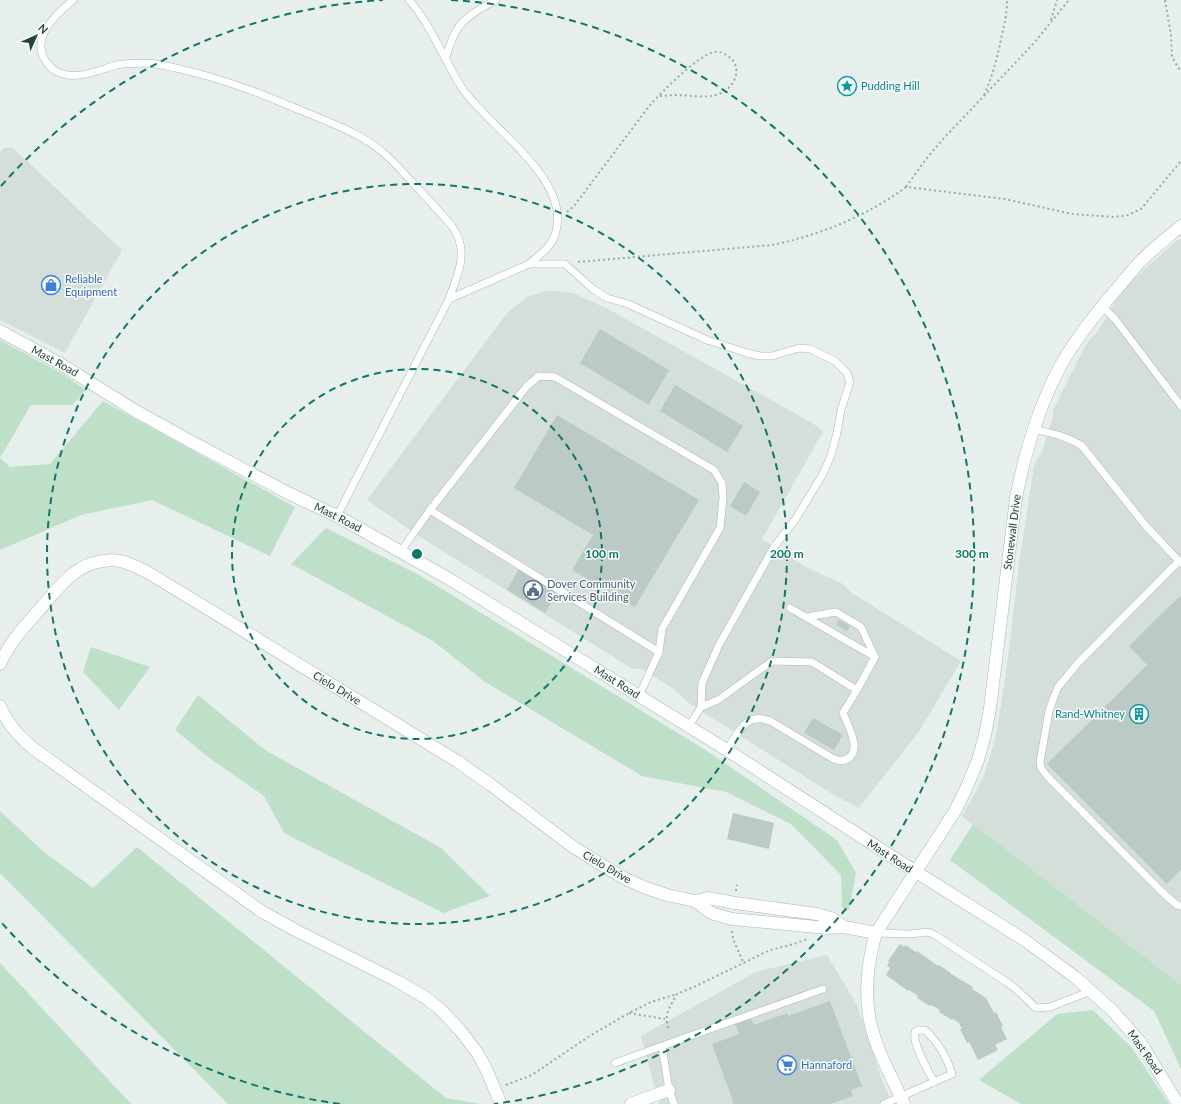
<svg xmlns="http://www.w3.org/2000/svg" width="1181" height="1104" viewBox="0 0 1181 1104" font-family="Lato,sans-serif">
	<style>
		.built { fill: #d4dfda }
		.green { fill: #bfe0c8 }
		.building { fill: #bbcac4 }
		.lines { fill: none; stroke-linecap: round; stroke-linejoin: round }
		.service-casing { stroke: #a8b8b2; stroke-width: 8 }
		.minor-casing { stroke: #a8b8b2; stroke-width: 13 }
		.tertiary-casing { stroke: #a8b8b2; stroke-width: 13 }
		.path { stroke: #86b3a5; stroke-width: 2; stroke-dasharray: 2 3; stroke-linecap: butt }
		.service { stroke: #fff; stroke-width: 7 }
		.minor { stroke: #fff; stroke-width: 12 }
		.tertiary { stroke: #fff; stroke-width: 12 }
		.ring { fill: none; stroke: #0f766e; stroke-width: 2; stroke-dasharray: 7 5 }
		.labels { text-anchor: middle; stroke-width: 3; stroke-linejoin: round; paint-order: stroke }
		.culture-label { font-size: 11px; fill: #0d838f; stroke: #f7fbf9; text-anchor: start }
		.shop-label { font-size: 11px; fill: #366cbe; stroke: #f7fbf9; text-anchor: start }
		.street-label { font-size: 11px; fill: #24423a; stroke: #f7fbf9 }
		.service-label { font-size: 11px; fill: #4e5e75; stroke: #f7fbf9; text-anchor: start }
		.centre { fill: #0f766e; stroke: #f7fbf9; stroke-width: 2 }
		.ring-label { font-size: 12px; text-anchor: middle; font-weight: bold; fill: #0f766e; stroke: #f7fbf9; stroke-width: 3; stroke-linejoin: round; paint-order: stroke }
	</style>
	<rect width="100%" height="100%" fill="#e6efeb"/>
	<path class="built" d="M4,148H13L122,250L65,353L0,320V152Z
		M1181,238V985L962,816L977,790L984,775L989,760L997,730L1006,673L1019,564L1032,479L1034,466L1038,458L1042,453L1053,416V410L1082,352L1089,340L1096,334L1122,290L1170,246Z
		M545,291H555L573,293L608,309L814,424L823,432L762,539L806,567L843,584L852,593L961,661L918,733L859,808L837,797L690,704L671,687L640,668L633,669L420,537L367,500L507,313L527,297Z
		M827,955L857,1005L882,1080L893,1104H659L641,1036L756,972Z"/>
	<path class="green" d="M0,340L61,373L86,390L72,405H31L0,458L10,467L50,464L103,401L295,507L270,556L152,500L81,515L0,550Z
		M326,528L419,575L611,692L707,751L837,840L856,873L849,910L842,908L841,875L791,824L726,792L642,776L485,682L433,641L291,564Z
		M91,647L150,667L119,710L83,672Z
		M198,695L265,750L441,848L490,896L443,913L284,833L264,796L208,757L175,730Z
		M0,811L44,852L93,888L137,847L446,1098L482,1104H228L0,873Z
		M973,824L1181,985V1069L1154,1011L950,860Z
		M0,963L131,1104H0Z
		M1093,1010L1132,1048L1169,1104H1021L979,1080L1057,1014Z"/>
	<path class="building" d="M600,329L669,370L649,405L580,363Z
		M675,385L743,426L727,452L660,411Z
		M557,415L699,500L635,607L572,570L593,535L514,488Z
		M744,482L760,492L746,516L730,506Z
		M520,567L558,591L545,613L507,590Z
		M1180,596L1181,598V870L1167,884L1047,764L1147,665L1129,646Z
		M839,620L850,626L847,631L836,625Z
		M813,718L843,735L834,750L804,733Z
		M733,813L774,823L769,849L727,839Z
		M900,944L904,947L905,945L916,952L917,951L938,966L939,965L951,973V974L973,987L972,989L986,998L994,1013L996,1012L1003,1026L1001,1027L1007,1039L995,1045L998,1050L978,1060L969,1042L967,1043L960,1029H962L959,1023L953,1019L952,1020L939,1012L940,1010L931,1005L930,1006L917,998L918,996L909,990L908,991L886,975L890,968L887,966L889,962L888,961Z
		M830,1001L862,1086L851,1090L853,1096L831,1104H734L712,1044L739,1034L734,1022L750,1016L754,1025L787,1013L788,1016Z"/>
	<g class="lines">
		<defs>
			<path id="service" d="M73,0C56,14 31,37 45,60C48,64 51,69 56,71C75,82 98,70 117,65C127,63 137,63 147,63C169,65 189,71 210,77C221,80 233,84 244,88C263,94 282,103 300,110C329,122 363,134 386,155C395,163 403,172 411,181C425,196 439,211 452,226C454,230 458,235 459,240C466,260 455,281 449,299L337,516
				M409,0C432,26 443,59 462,88C489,128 574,180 555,235C551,248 538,256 529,264
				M446,57C449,47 452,37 458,28C466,16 483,7 496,0
				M449,299L529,264H565L593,289L607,298L628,304L707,340L747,353L760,356H772L799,348L810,349L835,361L847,373L850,382L841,410L837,433L831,455L824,472L795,520L774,547L719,645L702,683L701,707
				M1102,306L1115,319L1181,406
				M1033,429C1051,433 1067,436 1082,446L1146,526L1181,563
				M430,510L659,652
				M401,551L430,510L527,386L539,376L555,377L714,470L722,483L723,498L720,528L662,629L659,652L639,696
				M1179,561L1078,663L1058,687L1054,697L1049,711L1040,762L1041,768L1047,776L1163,893L1177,905L1181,906
				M790,608L875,657L857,690
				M807,617L836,612L861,627L875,657
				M689,726L701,707L718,700L772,661L812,662L857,690L843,713C848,726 863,751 847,759C841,762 837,760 832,758L772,722C747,710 738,732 727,750
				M876,933L910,934L928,932L935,935L1008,983L1017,990L1036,1008L1050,1007L1091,991
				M615,1063L662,1046
				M674,1104L669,1090L662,1046L823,989
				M884,1104L952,1074C947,1057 938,1042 925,1030H919L915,1032C912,1044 928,1070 934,1082"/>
			<path id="minor" d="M0,664C9,643 24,627 39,610C57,590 74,564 103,561C110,560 117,560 124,562C133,565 141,569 149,573L457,761L491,785L572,846L610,870L628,880L646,888L667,895L695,901L708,898L735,903L817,914L831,918L844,927
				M0,706C7,724 19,737 34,749L261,911L295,930L399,982L426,998L440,1009L460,1030L478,1054L487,1071L501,1104
				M695,901L707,910L714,914L732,919L827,928L844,927L876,933
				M631,1104L669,1090
				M904,1104C892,1077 876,1050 870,1021C864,993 868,960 876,933L955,811L966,789L978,760L985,735L990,708L1016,498C1025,452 1039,405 1062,363C1079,334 1100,308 1122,283C1129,274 1136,265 1144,258C1155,247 1169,236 1181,226"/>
			<path id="tertiary" d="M0,331L59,363L134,410L188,440L290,494L337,516L451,580L727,750L916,872L1023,939L1075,977L1112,1010L1141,1043L1178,1104"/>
		</defs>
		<use href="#service" class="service-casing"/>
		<use href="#minor" class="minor-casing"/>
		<use href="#tertiary" class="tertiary-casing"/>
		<path class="path" d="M1165,0L1171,35L1172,57L1181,72
			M1051,20L1057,0
			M984,95C993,75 998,55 1002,34C1005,23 1007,12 1007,0
			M906,187L926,159L944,138L1034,43L1069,0
			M567,212L574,206L650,105C663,91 697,56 714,52C718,51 724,53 728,56C744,67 735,88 719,94C706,99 690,95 676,95C670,95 664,96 658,96
			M578,262L772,245C820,235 867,216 906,187L1005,199L1072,214L1114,217L1128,215L1141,209L1181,161
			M736,891L737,885
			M732,931L733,939L744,964
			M629,1013L665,1019
			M668,1028C664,1014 670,1006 677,994L694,987L770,950L794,944L807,939
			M506,1085L532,1075L588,1037L629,1013L651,1002L677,994"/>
		<use href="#service" class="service"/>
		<use href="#minor" class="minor"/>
		<use href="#tertiary" class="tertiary"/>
	</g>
	<g class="ring">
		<circle cx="417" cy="554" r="185"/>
		<circle cx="417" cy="554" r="370"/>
		<path d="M340 1104A555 555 0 0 1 1 922M1 186A555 555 0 0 1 383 0M451 0A555 555 0 0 1 494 1104"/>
	</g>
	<defs>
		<symbol id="sight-ring" viewBox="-11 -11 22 22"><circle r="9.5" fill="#f7fbf9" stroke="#0f9aa8" stroke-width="1.5"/><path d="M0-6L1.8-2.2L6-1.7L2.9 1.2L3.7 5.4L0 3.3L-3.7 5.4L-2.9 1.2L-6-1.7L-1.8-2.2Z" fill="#0f9aa8"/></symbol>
		<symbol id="shop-ring" viewBox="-11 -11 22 22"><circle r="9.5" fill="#f7fbf9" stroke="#3f7fe0" stroke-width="1.5"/><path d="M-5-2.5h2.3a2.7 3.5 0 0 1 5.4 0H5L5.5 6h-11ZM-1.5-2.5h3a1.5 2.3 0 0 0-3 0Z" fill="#3f7fe0"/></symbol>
		<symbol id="civic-ring" viewBox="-11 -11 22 22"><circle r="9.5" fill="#f7fbf9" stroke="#5c6f8a" stroke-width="1.5"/><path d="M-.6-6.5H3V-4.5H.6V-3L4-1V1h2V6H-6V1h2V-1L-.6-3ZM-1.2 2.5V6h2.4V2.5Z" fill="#5c6f8a"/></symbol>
		<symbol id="building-ring" viewBox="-11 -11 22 22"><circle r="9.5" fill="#f7fbf9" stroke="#0f9aa8" stroke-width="1.5"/><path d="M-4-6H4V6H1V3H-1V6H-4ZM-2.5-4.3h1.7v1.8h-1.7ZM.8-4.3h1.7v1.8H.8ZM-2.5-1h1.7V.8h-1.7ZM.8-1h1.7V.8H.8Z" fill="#0f9aa8"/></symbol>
		<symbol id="supermarket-ring" viewBox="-11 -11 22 22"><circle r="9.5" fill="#f7fbf9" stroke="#3f7fe0" stroke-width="1.5"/><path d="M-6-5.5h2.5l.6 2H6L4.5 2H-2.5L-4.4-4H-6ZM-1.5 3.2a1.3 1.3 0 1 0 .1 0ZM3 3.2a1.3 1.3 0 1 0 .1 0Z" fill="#3f7fe0"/></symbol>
	</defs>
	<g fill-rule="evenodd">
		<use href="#sight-ring" x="836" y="75" width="22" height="22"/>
		<use href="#shop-ring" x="40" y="274" width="22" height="22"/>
		<use href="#civic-ring" x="522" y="579" width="22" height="22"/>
		<use href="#building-ring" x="1128" y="703" width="22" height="22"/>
		<use href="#supermarket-ring" x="776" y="1054" width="22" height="22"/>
	</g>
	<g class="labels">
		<g class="culture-label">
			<text x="861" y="90">Pudding Hill</text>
			<text x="1125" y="718" text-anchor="end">Rand-Whitney</text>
		</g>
		<g class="shop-label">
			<text x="65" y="283">Reliable<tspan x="65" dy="13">Equipment</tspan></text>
			<text x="801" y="1069">Hannaford</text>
		</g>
		<g class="street-label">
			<text transform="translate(55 361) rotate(29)" y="4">Mast Road</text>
			<text transform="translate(338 517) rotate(27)" y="4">Mast Road</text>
			<text transform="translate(1012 532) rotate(-83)" y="4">Stonewall Drive</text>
			<text transform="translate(617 682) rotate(32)" y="4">Mast Road</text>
			<text transform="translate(337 688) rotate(31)" y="4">Cielo Drive</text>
			<text transform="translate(890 856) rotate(33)" y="4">Mast Road</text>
			<text transform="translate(607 867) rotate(30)" y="4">Cielo Drive</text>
			<text transform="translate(1145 1052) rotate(55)" y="4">Mast Road</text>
		</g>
		<g class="service-label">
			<text x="547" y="588">Dover Community<tspan x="547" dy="13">Services Building</tspan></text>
		</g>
	</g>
	<circle cx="417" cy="554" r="6" class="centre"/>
	<g class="ring-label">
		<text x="602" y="558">100 m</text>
		<text x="787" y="558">200 m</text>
		<text x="972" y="558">300 m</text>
	</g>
	<g transform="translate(36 36) rotate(45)" stroke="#f7fbf9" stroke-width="3" paint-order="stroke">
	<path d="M0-3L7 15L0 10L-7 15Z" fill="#24423a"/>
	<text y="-6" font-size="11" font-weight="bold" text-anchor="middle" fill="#24423a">N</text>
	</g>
</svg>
